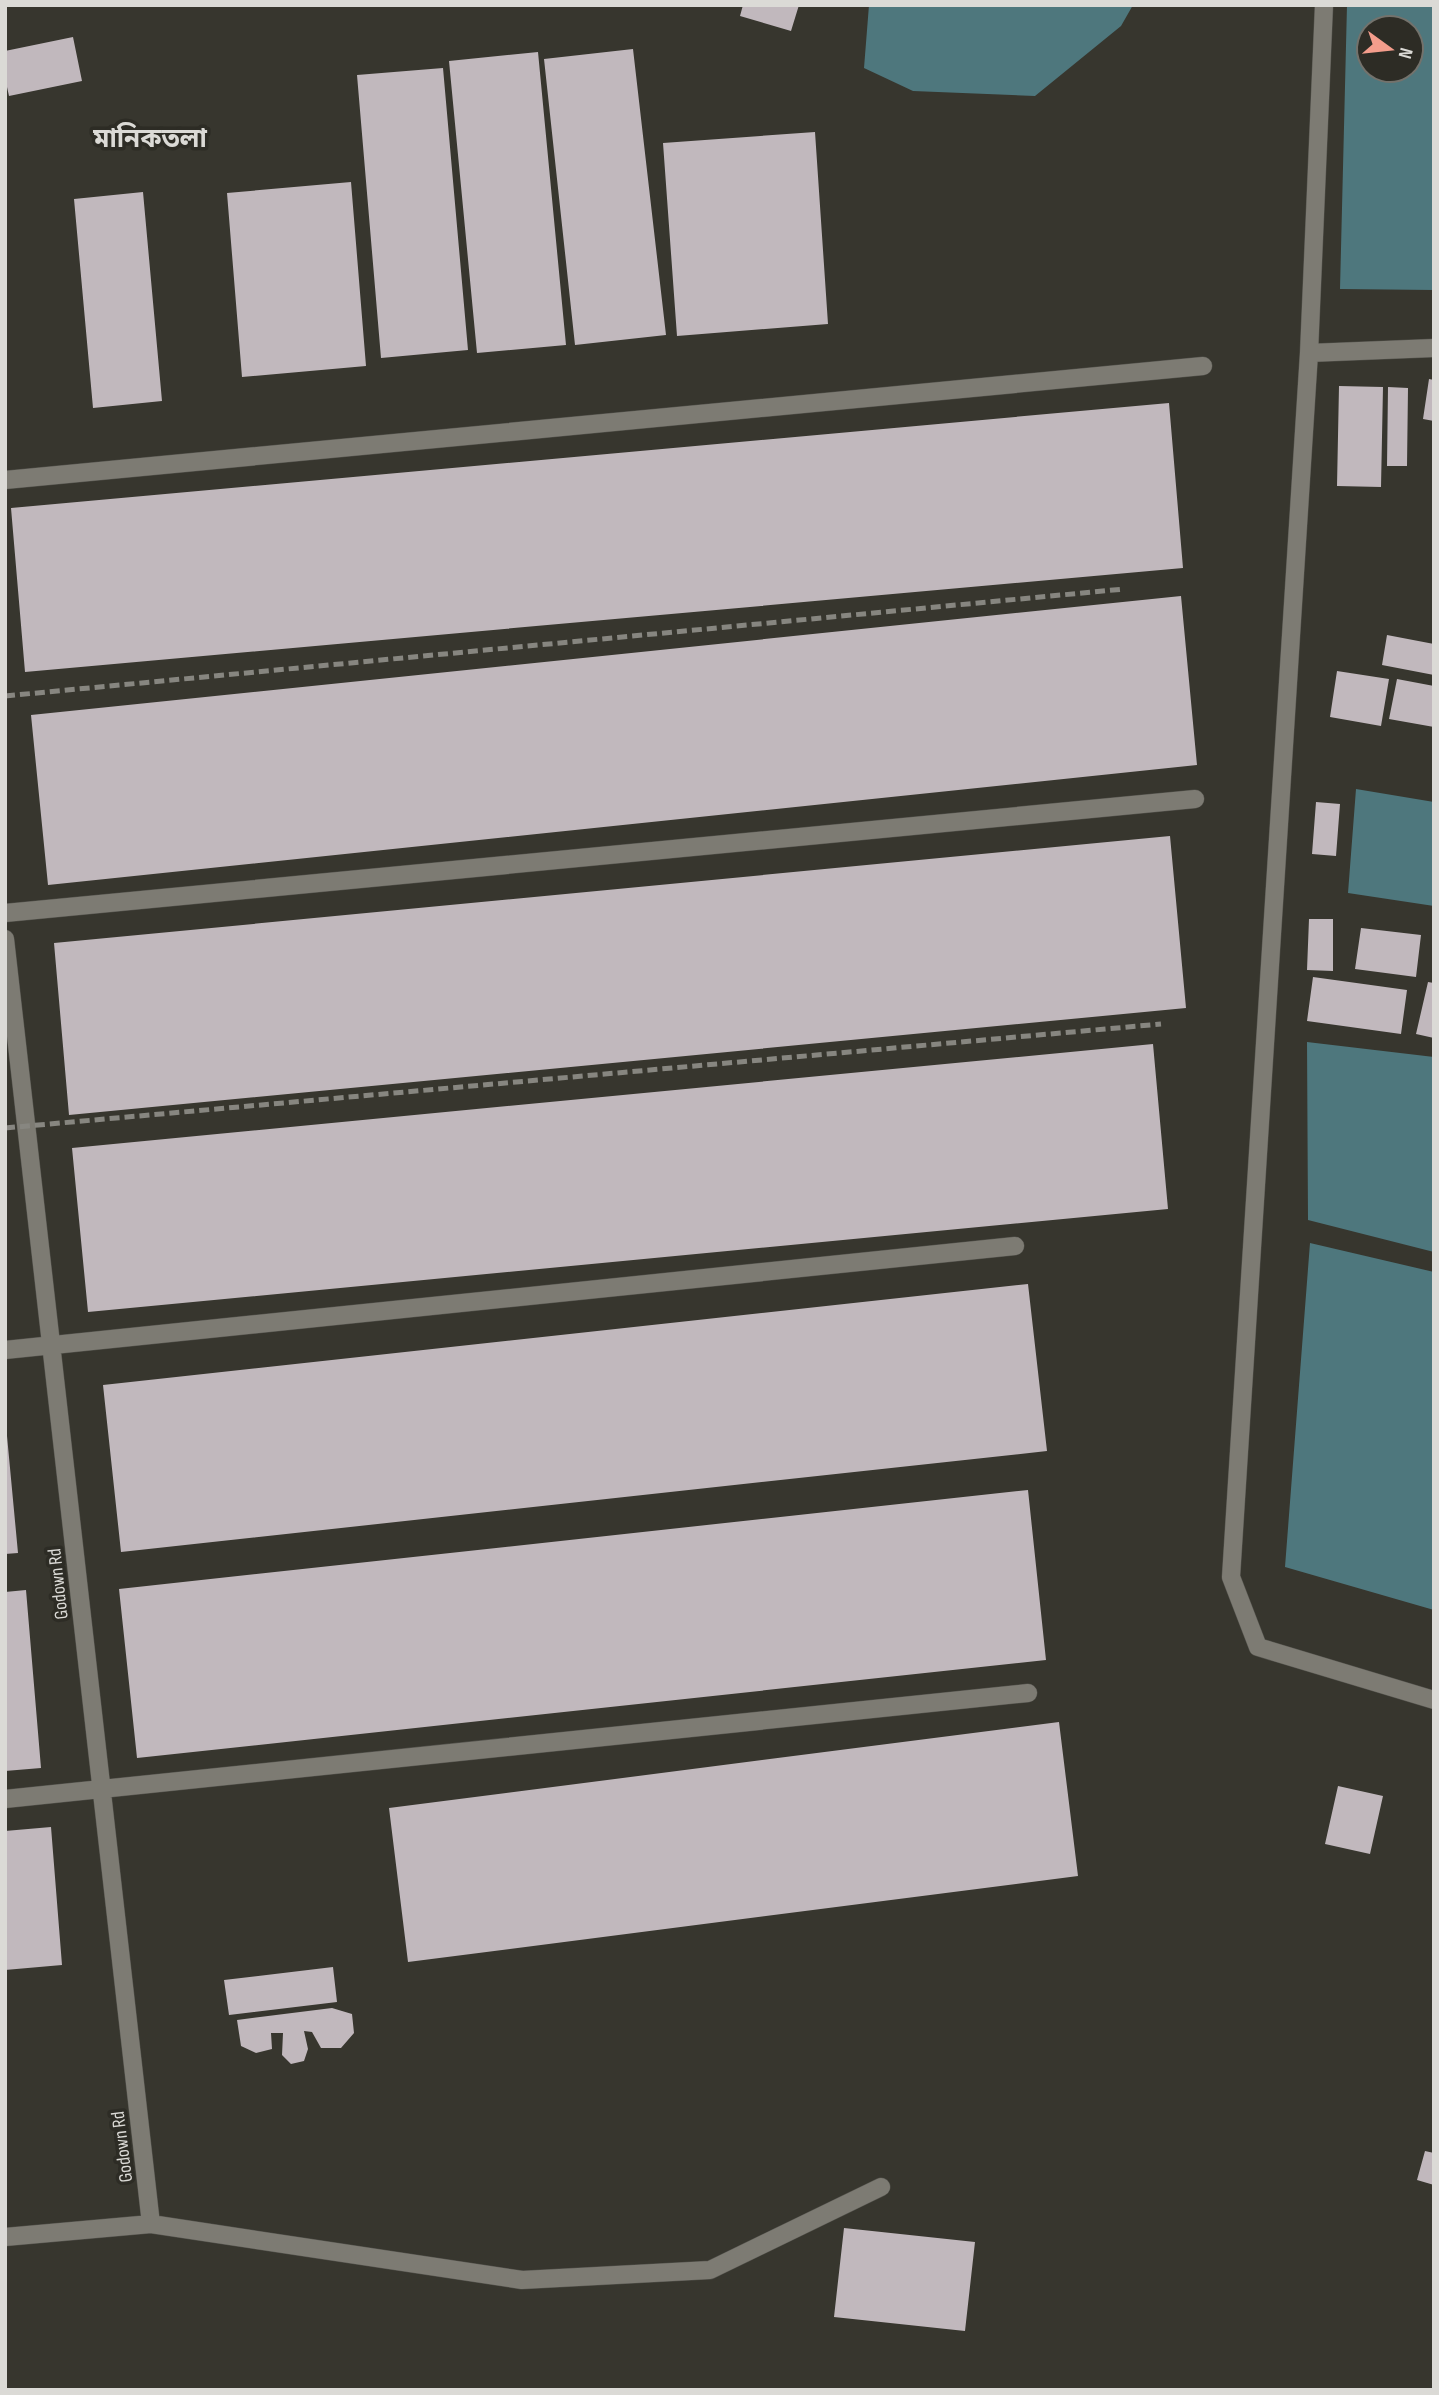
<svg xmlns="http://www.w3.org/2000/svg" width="1439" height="2395" viewBox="0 0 1439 2395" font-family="'Sofia Sans Condensed','Noto Sans Bengali',sans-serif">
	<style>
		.water { fill: #4e777d; fill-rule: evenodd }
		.building { fill: #c1b8bd }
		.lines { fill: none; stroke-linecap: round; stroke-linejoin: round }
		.minor-casing { stroke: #53524c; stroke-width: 19 }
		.minor { stroke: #7d7b73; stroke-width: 18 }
		.rail { stroke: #878680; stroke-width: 5; stroke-dasharray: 10 5; stroke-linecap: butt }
		.labels { text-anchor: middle; stroke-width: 7; stroke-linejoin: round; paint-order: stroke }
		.street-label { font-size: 19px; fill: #dbdad6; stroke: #2d2c25 }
		.district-label { font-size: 26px; font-weight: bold; fill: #dbdad6; stroke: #2d2c25 }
	</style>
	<rect width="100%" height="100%" fill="#37362e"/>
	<path class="water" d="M869,5H1133L1121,26L1035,96L913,91L864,68Z
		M1347,5H1434V290L1340,289ZM1369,28H1411V70H1369Z
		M1356,789L1434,802V906L1348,893Z
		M1307,1042L1434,1057V1252L1308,1220Z
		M1310,1243L1434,1272V1610L1285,1567Z"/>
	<path class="building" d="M743,5H799L791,31L740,16Z
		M73,37L82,81L9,96L5,78V51Z
		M633,49L666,335L575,345L544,59Z
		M538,52L566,345L477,353L449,61Z
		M443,68L468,350L381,358L357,75Z
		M815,132L828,324L677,336L663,143Z
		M351,182L366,366L242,377L227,193Z
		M143,192L162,401L93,408L74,199Z
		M1429,379L1434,380V421L1423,419Z
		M1339,386L1383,387L1381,487L1337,486Z
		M1388,387L1408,388L1407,466H1387Z
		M1169,403L1183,568L25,672L11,508Z
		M1181,596L1197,765L48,885L31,715Z
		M1387,635L1434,644V675L1382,665Z
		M1337,671L1389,679L1381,726L1330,717Z
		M1397,679L1434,686V727L1389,719Z
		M1316,802L1340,804L1336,856L1312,854Z
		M1170,836L1186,1008L69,1115L54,943Z
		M1309,919H1333V971L1307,970Z
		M1361,928L1421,935L1416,977L1355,969Z
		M1313,977L1407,990L1401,1034L1307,1021Z
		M1428,982L1434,983V1038L1416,1034Z
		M1153,1044L1168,1209L88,1312L72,1148Z
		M1028,1284L1047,1451L121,1552L103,1385Z
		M5,1436H7L18,1553L5,1554Z
		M1028,1490L1046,1660L137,1758L119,1589Z
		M26,1590L41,1768L5,1771V1592Z
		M1059,1722L1078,1876L408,1962L389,1808Z
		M1338,1786L1383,1796L1370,1854L1325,1844Z
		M51,1827L62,1965L5,1970V1831Z
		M333,1967L337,2002L229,2015L224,1980Z
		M332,2008L352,2014L354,2033L341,2048H321L312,2032L304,2031L308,2049L304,2061L291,2064L282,2055L283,2033H271L272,2049L256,2053L241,2046L237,2020Z
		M1425,2151L1434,2153V2185L1417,2180Z
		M844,2228L975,2242L965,2331L834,2317Z"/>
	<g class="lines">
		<defs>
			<path id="minor" d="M1324,5L1309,353L1231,1577L1258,1647L1434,1700
				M1309,353L1434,348
				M5,480L1203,366
				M5,913L1195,799
				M5,939L151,2224
				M5,1350L1015,1246
				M5,1799L1028,1693
				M5,2237L151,2224L522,2280L710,2270L881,2187"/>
		</defs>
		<use href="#minor" class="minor-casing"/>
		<use href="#minor" class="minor"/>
		<path class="rail" d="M5,696L1124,589
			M5,1128L1161,1024"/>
	</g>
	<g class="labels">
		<g class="street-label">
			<text transform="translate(57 1584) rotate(-96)" y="7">Godown Rd</text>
			<text transform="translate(121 2147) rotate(-97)" y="7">Godown Rd</text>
		</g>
		<g class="district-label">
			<text x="150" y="147">মানিকতলা</text>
		</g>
	</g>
	<rect width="1439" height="2395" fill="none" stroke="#dbdad6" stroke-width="14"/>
	<g transform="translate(1390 49) rotate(105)"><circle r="33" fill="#2d2c25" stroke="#73726c" stroke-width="2"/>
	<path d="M0-5L12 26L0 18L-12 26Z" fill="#f49d8c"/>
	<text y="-10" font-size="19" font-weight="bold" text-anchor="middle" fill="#dbdad6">N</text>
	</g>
</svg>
